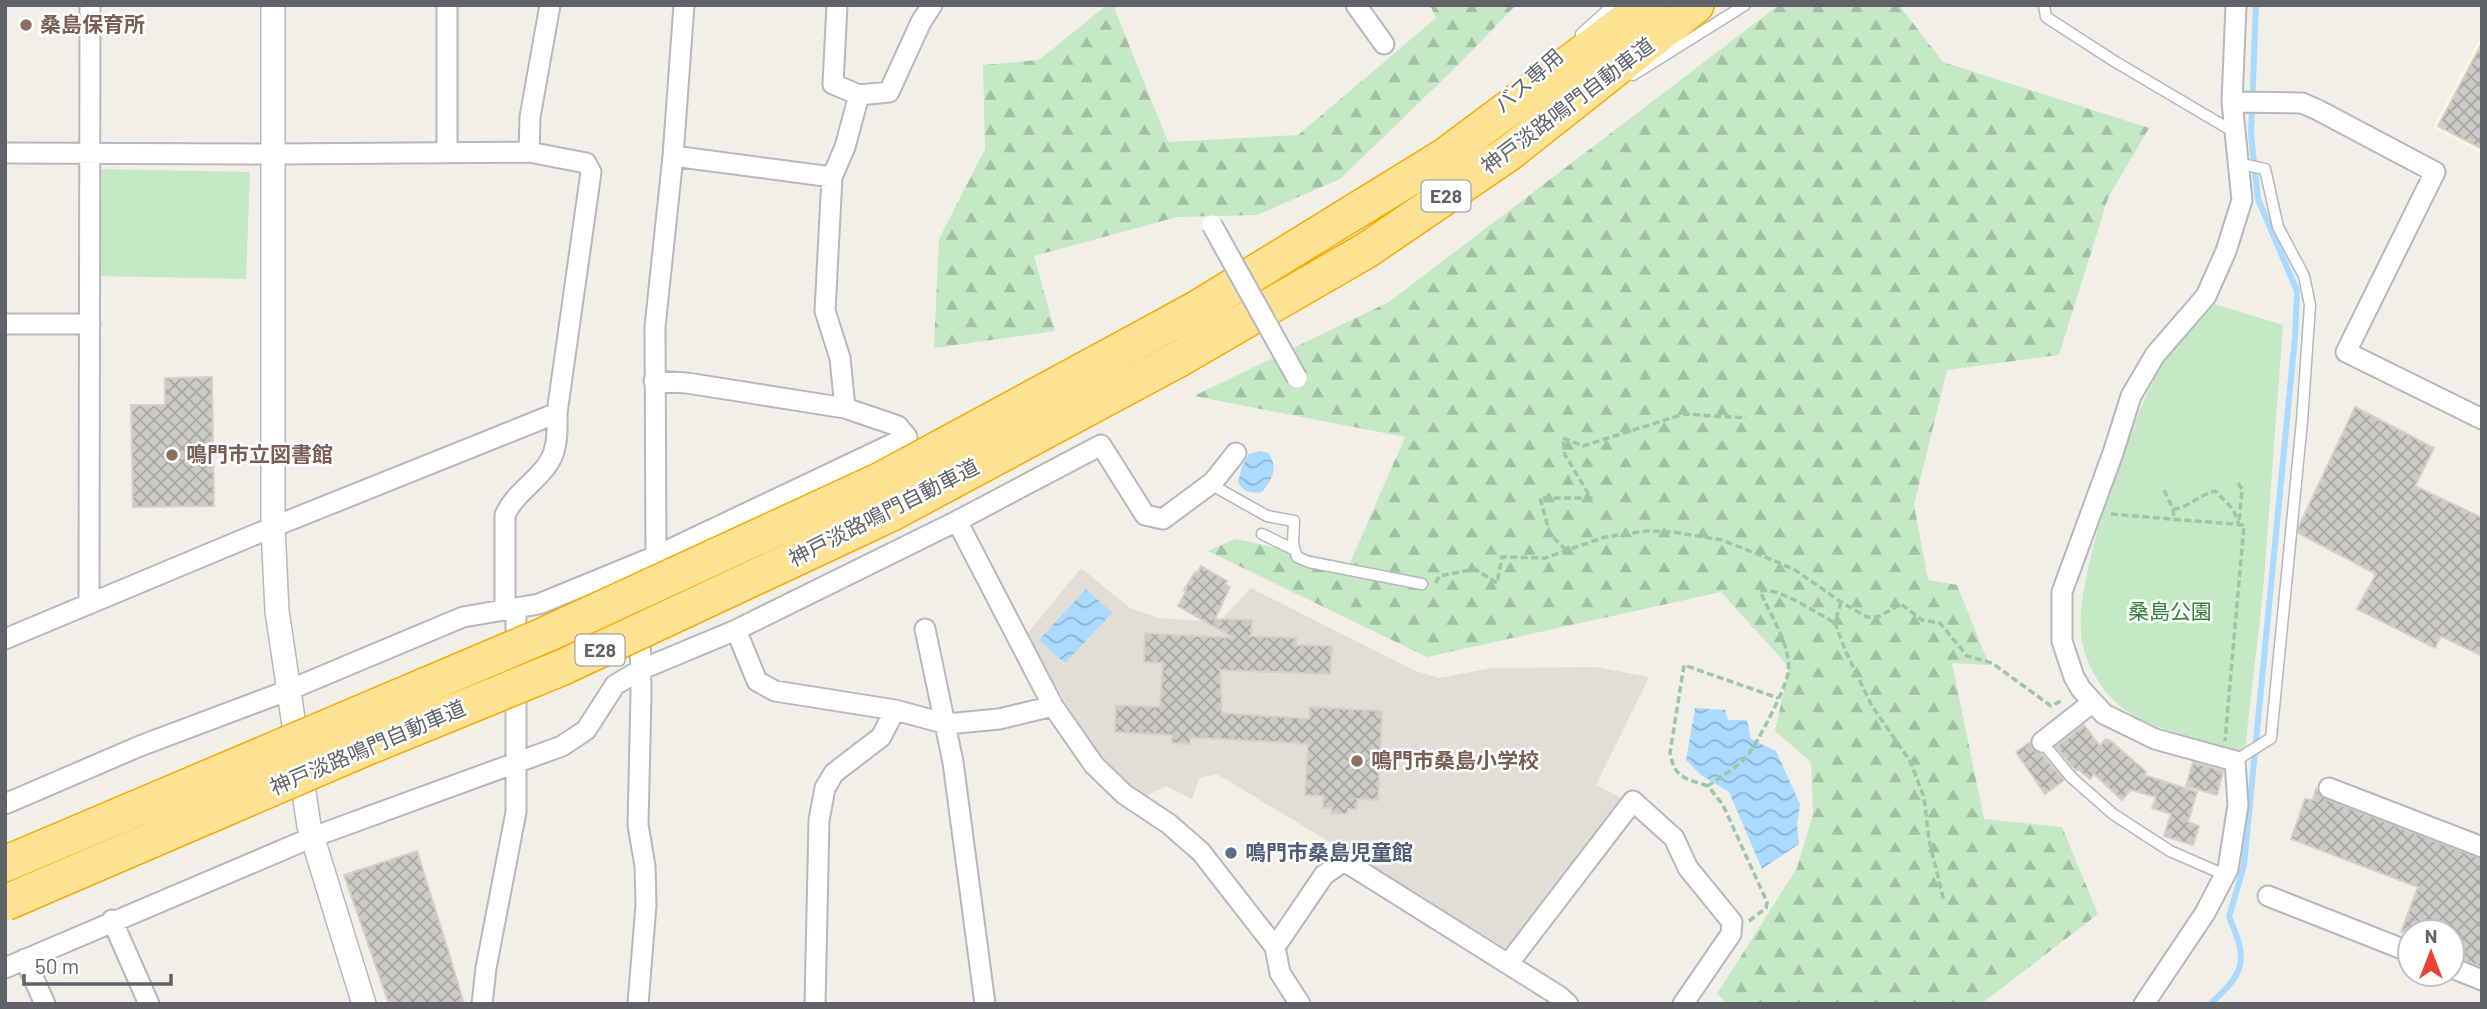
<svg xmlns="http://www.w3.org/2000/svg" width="2487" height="1009" viewBox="0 0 2487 1009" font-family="Barlow,'Noto Sans JP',sans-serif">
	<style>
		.commercial { fill: #fef7e0 }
		.education { fill: #e1ded6 }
		.forest { fill: url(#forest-firs) }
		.park { fill: #c5e8c5 }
		.water { fill: url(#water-waves) }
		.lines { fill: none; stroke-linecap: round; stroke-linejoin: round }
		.stream { stroke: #aadaff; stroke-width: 6 }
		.building { fill: url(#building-cross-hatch); stroke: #d6d1c6; stroke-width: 2 }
		.service-casing { stroke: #b5b8bc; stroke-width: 13 }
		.minor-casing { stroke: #b5b8bc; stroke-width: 23 }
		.tertiary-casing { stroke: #b5b8bc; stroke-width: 26 }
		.motorway-casing { stroke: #f9ab00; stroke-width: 38 }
		.path { stroke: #9cc7a9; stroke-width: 3.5; stroke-dasharray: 7 3.5; stroke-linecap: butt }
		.service { stroke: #fff; stroke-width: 10 }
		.minor { stroke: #fff; stroke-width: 19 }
		.tertiary { stroke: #fff; stroke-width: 23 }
		.motorway { stroke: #fde293; stroke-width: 35 }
		.minor-bridge-casing { stroke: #b5b8bc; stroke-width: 23; stroke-linecap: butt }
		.motorway-bridge-casing { stroke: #f9ab00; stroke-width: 38; stroke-linecap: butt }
		.minor-bridge { stroke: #fff; stroke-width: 19 }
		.motorway-bridge { stroke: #fde293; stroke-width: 35 }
		.education-dot { fill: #8d6e63; stroke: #fff; stroke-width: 2.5 }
		.service-dot { fill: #5c6f8a; stroke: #fff; stroke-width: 2.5 }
		.labels { text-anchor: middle; stroke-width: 5; stroke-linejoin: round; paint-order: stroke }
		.shield { fill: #fff; stroke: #8f9295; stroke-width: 2 }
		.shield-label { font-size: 19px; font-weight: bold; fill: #5f6368 }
		.education-label { font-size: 21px; font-weight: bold; fill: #785e54; stroke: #fff; text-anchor: start }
		.street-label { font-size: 21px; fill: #5f6368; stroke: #fff }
		.park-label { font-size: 21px; fill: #348238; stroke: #fff }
		.service-label { font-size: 21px; font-weight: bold; fill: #4e5e75; stroke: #fff; text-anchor: start }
	</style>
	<defs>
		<pattern id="forest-firs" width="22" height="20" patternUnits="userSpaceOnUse" patternTransform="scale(1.75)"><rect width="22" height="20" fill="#c5e8c5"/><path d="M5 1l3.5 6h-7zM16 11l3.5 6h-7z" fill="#a3c0a4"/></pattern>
		<pattern id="water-waves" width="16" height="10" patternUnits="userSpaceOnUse" patternTransform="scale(1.75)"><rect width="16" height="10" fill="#aadaff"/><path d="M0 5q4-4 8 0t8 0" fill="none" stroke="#8eb4d2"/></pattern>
		<pattern id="building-cross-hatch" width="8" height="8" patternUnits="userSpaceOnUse" patternTransform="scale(1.75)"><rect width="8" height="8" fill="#cccac5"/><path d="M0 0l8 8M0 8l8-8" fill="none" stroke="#a9a8a4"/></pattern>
	</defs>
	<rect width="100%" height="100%" fill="#f1efe8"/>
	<path class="commercial" d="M2482,34V153L2433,127Z"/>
	<path class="education" d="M1081,568L1130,608L1159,618L1219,622L1251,588L1413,670L1439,678L1492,668L1596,667L1649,677L1596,785L1621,798L1509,950L1217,774L1199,778L1192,799L1166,786L1143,797L1092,747L1050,677L1027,634Z"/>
	<path class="forest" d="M1107,5H1113L1168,142L1298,135L1436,18L1430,5H1516L1460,63L1340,179L1257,215L1177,217L1034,256L1055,331L934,348L939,239L985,149L983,65L1039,60Z
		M1779,5H1899L1943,62L2149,128L2108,198L2059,355L1947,370L1914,505L1928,580L1957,585L1989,665L1952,663L1984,819L2062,827L2098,914L1981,1004H1728L1717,994L1797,868L1813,814L1811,762L1775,731L1789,667L1721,592L1427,657L1208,551L1235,539L1350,563L1405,437L1194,396L1389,302Z"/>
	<path class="park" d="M100,169L250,172L246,279L100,276Z
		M2214,304L2283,325L2263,592L2245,748L2236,751C2196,738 2146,730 2114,701C2099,686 2086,663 2082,641C2071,586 2130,419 2160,369C2174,346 2196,325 2214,304Z"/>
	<path class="water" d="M1259,451L1268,453C1279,468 1272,479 1262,492C1251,494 1243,492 1238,482L1242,467L1249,454Z
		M1086,589L1112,613L1065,663L1039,640Z
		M1695,708L1725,710L1728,720H1747L1751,739L1776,751L1800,804L1797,824L1799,844L1762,869L1729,792L1701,775L1686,760Z"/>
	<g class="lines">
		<path class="stream" d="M2210,1004C2246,972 2248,960 2229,917L2244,865L2295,337L2297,291L2258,199L2251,134L2256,5"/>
	</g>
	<path class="building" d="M2482,43V149L2438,126Z
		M212,377L214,506L133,507L131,405H165V378Z
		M2355,407L2434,448L2415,486L2482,518V656L2441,636L2435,648L2357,609L2376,574L2298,533L2299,526Z
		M1201,566L1227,581L1225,584L1230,587L1215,619L1252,620L1251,636L1296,638V645L1332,646L1330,674L1220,670L1222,713L1309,719L1310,707L1382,711L1378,800L1357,799V809H1348L1347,814H1331L1332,808H1323V796L1305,795L1308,744L1190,737V744L1172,743V735L1115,732L1116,705L1160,707L1163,663L1144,662L1145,633L1234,638L1178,606L1186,591L1184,590L1195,572L1197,573Z
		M2084,725L2100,746L2106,739L2111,741L2146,772L2144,775L2197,792L2188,822L2199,826L2193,845L2164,836L2171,814L2152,808L2156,797L2131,790L2122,800L2094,774L2090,779L2078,769L2076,771L2056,747Z
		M2030,742L2033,750L2042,754L2064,780L2045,794L2016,752Z
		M2193,762L2223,771L2217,795L2186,786Z
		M2316,789L2325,799L2482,859V967L2452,956V932H2401L2418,887L2291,839L2305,799L2313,800Z
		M417,851L448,950L464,1004H389L344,875Z"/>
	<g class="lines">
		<defs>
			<path id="service" d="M2044,5L2046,17L2114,61L2234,132
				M1581,34L1613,5
				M1633,75L1745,5
				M1210,484L1267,516L1294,521L1293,543L1297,557L1309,562L1422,584
				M1262,534L1295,550
				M2042,742L2071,777L2113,814L2170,851L2225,875
				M2235,761L2271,738L2302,421L2310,305L2304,276L2278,227L2265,169L2237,163"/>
			<path id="minor" d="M837,5L833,84L859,95L845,147L832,177L825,311L840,358L845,408
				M1356,5L1384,44
				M859,95L889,92L921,22L932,5
				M2232,102L2302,103L2318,110L2435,172L2346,352L2482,419
				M447,151V5
				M5,153L274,154L529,152L530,117L550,5
				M673,156L832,177
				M5,324H90
				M957,521L1053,706L1094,765L1124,794L1169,824L1201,852L1275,947L1280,973L1300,1004
				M656,556L655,327L673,156L684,5
				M89,604L90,5
				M505,609V515C516,489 550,475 555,447C558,437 557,424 557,413L591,172L586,163L529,152
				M925,629L953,762L985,1004
				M736,630L757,681L775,691L895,710L947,724L999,719L1053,706
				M5,639L273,527L557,413
				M2042,742L2093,702
				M2329,788L2482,847
				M5,804L140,746L289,690L463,617L539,604L656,556L907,437L898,426L845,408L687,383L654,381
				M2268,896L2410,952
				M112,920L149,1004
				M1275,947L1324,875L1344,861L1559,996L1568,1004
				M25,959L45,1004
				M1508,964L1633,801L1674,838L1688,868L1732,922L1731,934L1683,1004
				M5,968L313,837L562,746L586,730L615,685L640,670L736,630L957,521L1101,445L1145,515L1163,519L1213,482L1236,453
				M2452,968L2482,980
				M482,1004L486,968L516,812V608
				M638,1004L646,905L645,866L638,825L641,695L640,623
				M815,1004L819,820L825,788L834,773L881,737L895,710
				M2144,1004L2205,913L2228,869L2238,805L2235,761L2155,739L2104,714L2081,689L2074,677L2062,641V592L2113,453L2131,396L2155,355L2206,296L2226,251L2242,200L2232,102L2236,5"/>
			<path id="tertiary" d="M273,5V527L277,611L309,826L364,1004"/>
			<path id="motorway" d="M1158,330L1198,308L1445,156L1647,5
				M1177,360L1367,250L1509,153L1696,5"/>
		</defs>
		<use href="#service" class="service-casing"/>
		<use href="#minor" class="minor-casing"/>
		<use href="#tertiary" class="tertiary-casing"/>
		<use href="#motorway" class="motorway-casing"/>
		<path class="path" d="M2238,483L2242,489L2239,523
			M2164,490L2173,509L2174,520
			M2173,509C2186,509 2199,495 2215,491L2233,509L2239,525
			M2111,514L2244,525L2225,741
			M1566,550L1550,534L1540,498H1591L1565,455L1563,438L1583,446L1684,414L1746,418
			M1436,583L1439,576L1475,569L1497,583L1502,557L1545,558L1605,537L1647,531L1673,532L1722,540L1775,561L1795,570L1841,602L1867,617H1878L1901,604L1922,620L1940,623L1967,656L1992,663L2051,706L2061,701
			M1841,602L1835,623L1846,652L1872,706L1910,761L1924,797L1929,840L1944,901
			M1708,786C1685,778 1675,779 1670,753L1684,665L1778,698
			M1749,921L1766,908L1767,902L1723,805L1708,786C1720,777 1737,768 1747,756C1757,744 1786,688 1788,673C1792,646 1770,615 1760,591C1778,586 1818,614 1835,623"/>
		<use href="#service" class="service"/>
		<use href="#minor" class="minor"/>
		<use href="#tertiary" class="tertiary"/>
		<use href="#motorway" class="motorway"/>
		<defs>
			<path id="minor-bridge" d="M1212,225L1297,378"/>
			<path id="motorway-bridge" d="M5,864L547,634L881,480L1158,330
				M5,903L363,749L561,668L890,514L1177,360"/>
		</defs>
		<use href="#minor-bridge" class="minor-bridge-casing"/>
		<use href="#motorway-bridge" class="motorway-bridge-casing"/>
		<use href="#minor-bridge" class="minor-bridge"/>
		<use href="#motorway-bridge" class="motorway-bridge"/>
	</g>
	<g class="education-dot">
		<circle cx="26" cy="25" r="7"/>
		<circle cx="172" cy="455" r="7"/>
		<circle cx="1357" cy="761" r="7"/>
	</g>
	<circle class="service-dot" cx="1231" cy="853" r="7"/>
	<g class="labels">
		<g class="shield">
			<rect x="1421.5" y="180.5" width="49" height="31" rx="5"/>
			<rect x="575.5" y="634.5" width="49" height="31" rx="5"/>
		</g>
		<g class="shield-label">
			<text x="1446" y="203">E28</text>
			<text x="600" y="657">E28</text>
		</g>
		<g class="education-label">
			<text x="40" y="32">桑島保育所</text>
			<text x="186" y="462">鳴門市立図書館</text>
			<text x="1371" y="768">鳴門市桑島小学校</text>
		</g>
		<g class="street-label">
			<text transform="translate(1529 81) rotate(-42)" y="7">バス専用</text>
			<text transform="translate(1568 106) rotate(-37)" y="7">神戸淡路鳴門自動車道</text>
			<text transform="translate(884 513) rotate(-27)" y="7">神戸淡路鳴門自動車道</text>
			<text transform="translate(368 748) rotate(-23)" y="7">神戸淡路鳴門自動車道</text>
		</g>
		<g class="park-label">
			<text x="2170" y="619">桑島公園</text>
		</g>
		<g class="service-label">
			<text x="1245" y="860">鳴門市桑島児童館</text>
		</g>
	</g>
	<rect width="2487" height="1009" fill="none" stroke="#5f6368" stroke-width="14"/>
	<g transform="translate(2431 953)"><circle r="33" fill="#ffffff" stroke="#bfc1c3" stroke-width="2"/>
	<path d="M0-5L12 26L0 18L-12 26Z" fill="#ea4335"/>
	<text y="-10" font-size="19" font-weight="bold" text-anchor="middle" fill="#5f6368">N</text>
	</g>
	<path d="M24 974v10h147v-10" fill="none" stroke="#5f6368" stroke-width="3.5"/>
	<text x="35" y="974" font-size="21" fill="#5f6368" stroke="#ffffff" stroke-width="5" paint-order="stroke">50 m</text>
</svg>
